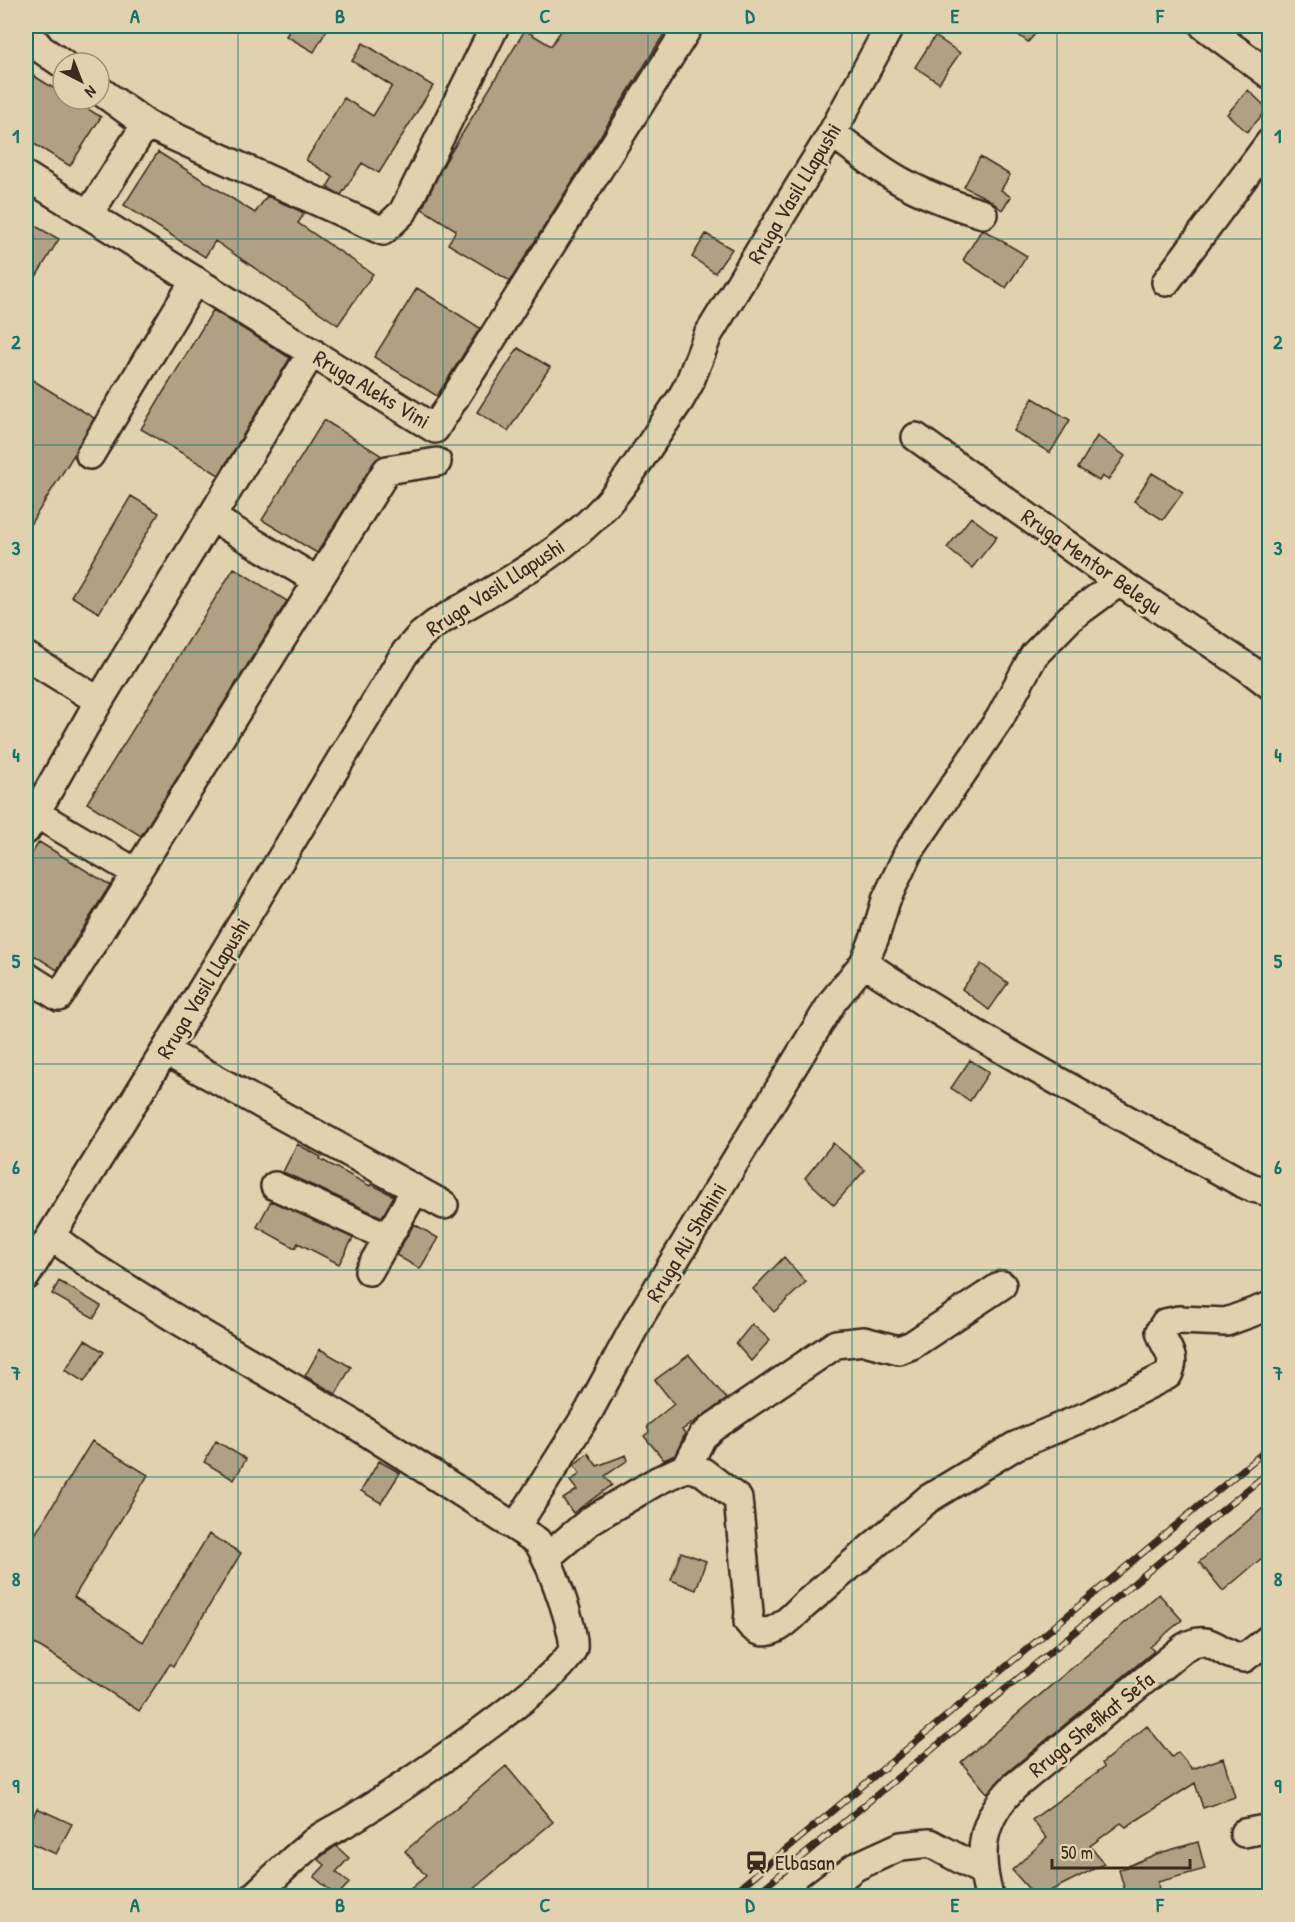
<svg xmlns="http://www.w3.org/2000/svg" width="1295" height="1922" viewBox="0 0 1295 1922" font-family="'Patrick Hand',sans-serif">
	<style>
		.building { fill: #b1a084; stroke: #3b2a1e; stroke-width: 1.5 }
		.lines { fill: none; stroke-linecap: round; stroke-linejoin: round }
		.minor-casing { stroke: #3b2a1e; stroke-width: 32 }
		.minor { stroke: #e2d1ae; stroke-width: 27 }
		.rail-casing { stroke: #3b2a1e; stroke-width: 7 }
		.rail { stroke: #e2d1ae; stroke-width: 4.5; stroke-dasharray: 14; stroke-linecap: butt }
		.grid { fill: none; stroke: #0f766e; stroke-width: 1.5; stroke-opacity: 0.55 }
		.labels { text-anchor: middle; stroke-width: 5; stroke-linejoin: round; paint-order: stroke }
		.street-label { font-size: 22px; fill: #3b2a1e; stroke: #e2d1ae }
		.poi-label { font-size: 22px; fill: #3b2a1e; stroke: #e2d1ae; text-anchor: start }
		.neatline { fill: none; stroke: #0f766e; stroke-width: 2 }
		.grid-label { font-size: 20px; text-anchor: middle; font-weight: bold; fill: #0f766e }
	</style>
	<rect width="100%" height="100%" fill="#e2d1ae"/>
	<filter id="ink" filterUnits="userSpaceOnUse"><feTurbulence type="fractalNoise" baseFrequency=".0167" numOctaves="2"/><feDisplacementMap in="SourceGraphic" scale="12" xChannelSelector="R" yChannelSelector="G"/><feConvolveMatrix kernelMatrix="1 2 1 2 8 2 1 2 1" color-interpolation-filters="sRGB"/></filter>
	<g filter="url(#ink)">
		<path class="building" d="M292,26H329L314,52L286,36Z
			M564,26H669L510,281L448,244L456,230L422,209L445,162L525,30L551,46Z
			M1006,26H1042L1028,42Z
			M935,36L960,53L939,83L915,67Z
			M363,43L433,86L379,173L362,163L341,195L327,187L333,177L306,160L344,98L373,116L392,86L352,61Z
			M26,71L63,94V99H72L101,117L70,166L26,139Z
			M1248,90L1268,109L1247,132L1227,114Z
			M158,152L255,213L267,196L300,211L304,214L298,223L373,274L338,325L215,241L205,257L124,205Z
			M980,157L1010,175L1001,190L1011,197L1002,210L988,199L964,187Z
			M26,221L59,239L26,293Z
			M982,229L1027,256L1006,288L963,260Z
			M706,234L732,249L715,273L692,257Z
			M417,288L480,328L437,396L374,357Z
			M213,310L290,358L219,475L141,429Z
			M518,348L550,367L508,431L477,412Z
			M26,376L94,418L75,453L26,531Z
			M1033,398L1070,420L1050,453L1014,431Z
			M324,420L382,456L374,462L317,553L262,520Z
			M1097,436L1125,456L1108,480L1102,476L1099,481L1078,468Z
			M1152,473L1183,492L1163,520L1134,501Z
			M131,496L159,513L99,613L71,596Z
			M971,517L997,537L972,568L947,548Z
			M234,568L287,601L141,836L87,803Z
			M39,842L110,885L57,970L26,950V863Z
			M981,964L1008,983L989,1010L962,989Z
			M970,1060L989,1072L970,1101L951,1088Z
			M833,1143L865,1170L834,1205L805,1178Z
			M297,1144L321,1157L320,1159L370,1186L371,1184L394,1196L382,1217L283,1172Z
			M271,1201L353,1238L339,1264L298,1243L295,1248L257,1227Z
			M414,1224L438,1238L420,1269L396,1255Z
			M784,1257L806,1282L774,1312L753,1289Z
			M59,1281L101,1306L94,1318L52,1294Z
			M752,1324L770,1340L751,1361L736,1344Z
			M85,1340L104,1352L84,1382L65,1370Z
			M320,1349L351,1367L336,1394L305,1376Z
			M689,1355L727,1399L682,1430L685,1434L675,1455L664,1460L644,1436L649,1432L647,1426L674,1404L655,1380Z
			M92,1441L148,1475L74,1597L143,1642L209,1534L241,1553L173,1666L170,1664L139,1711L42,1648L26,1640V1538L31,1541Z
			M216,1441L246,1459L234,1480L204,1462Z
			M588,1453L597,1466L626,1455L628,1460L605,1476L612,1485L573,1513L563,1499L577,1490L570,1481L580,1474L574,1465Z
			M379,1461L400,1473L381,1503L361,1491Z
			M1269,1503V1552L1223,1591L1199,1562Z
			M681,1552L706,1561L696,1590L671,1580Z
			M1159,1594L1182,1620L1150,1647L1154,1651L1005,1774L987,1793L961,1762Z
			M1147,1726L1172,1757L1178,1752L1192,1769L1223,1758L1235,1797L1203,1808L1195,1783L1126,1827L1121,1823L1090,1846L1104,1864L1040,1896H1035L1012,1870L1047,1838L1032,1820L1104,1767L1102,1763Z
			M506,1766L553,1822L465,1896H402L426,1876L405,1851Z
			M37,1808L72,1824L56,1854L26,1841V1833Z
			M1198,1842L1205,1869L1158,1882L1159,1892L1144,1896H1130L1129,1894H1126L1119,1870L1156,1854Z
			M336,1846L349,1858L336,1872L349,1883L337,1896L314,1877L325,1865L318,1859Z"/>
		<g class="lines">
			<defs>
				<path id="minor" d="M26,26V30L41,49L63,64
					M1204,26L1270,75
					M99,90L146,124L383,231L403,212L495,26
					M832,133C853,148 874,166 897,179C924,195 953,205 983,214
					M26,176L435,429L689,26
					M89,214L146,124
					M1166,282L1270,142
					M916,437L1119,582L1248,668L1270,685
					M90,455L195,280
					M211,517L318,581
					M26,656L99,701
					M35,813L137,873
					M26,830L99,701L312,352
					M864,963C985,1045 1115,1112 1242,1183L1253,1188L1270,1192
					M26,976L59,997L387,470L437,462
					M165,1051L444,1205
					M275,1186L388,1237
					M51,1236L90,1265L173,1317L351,1422L537,1541C548,1556 576,1631 573,1648C566,1679 389,1796 354,1818C341,1826 327,1832 315,1841C293,1858 274,1878 254,1896
					M369,1271L415,1190
					M26,1276L165,1051L405,653L421,635L435,624C493,589 561,556 607,504C634,473 656,434 680,400L689,384L708,335L832,133L890,26
					M687,1467L702,1437L712,1428L836,1344L864,1341L899,1350L912,1345L1002,1285
					M516,1527L589,1411L640,1317L833,1001L864,963L875,937L886,900L908,853L1000,718L1034,655L1070,618L1119,582
					M547,1557L591,1520L657,1481L687,1467L703,1472L738,1499L749,1612L748,1622C766,1646 789,1620 803,1606L928,1499L1015,1446L1091,1414L1168,1375C1178,1354 1165,1350 1160,1331L1165,1323L1179,1320L1226,1322L1270,1306
					M1244,1833L1270,1828
					M817,1896L855,1867L901,1846L930,1843L984,1872
					M989,1896C977,1852 981,1819 1015,1786L1185,1647C1212,1631 1219,1656 1244,1658L1270,1638"/>
			</defs>
			<use href="#minor" class="minor-casing"/>
			<use href="#minor" class="minor"/>
			<defs>
				<path id="rail" d="M730,1896L1270,1447
					M754,1896L1270,1471"/>
			</defs>
			<use href="#rail" class="rail-casing"/>
			<use href="#rail" class="rail"/>
		</g>
	</g>
	<path class="grid" d="M238,26V1896M443,26V1896M648,26V1896M852,26V1896M1057,26V1896M26,239H1270M26,445H1270M26,652H1270M26,858H1270M26,1064H1270M26,1270H1270M26,1477H1270M26,1683H1270"/>
	<defs>
		<symbol id="station-bare" viewBox="-9 -9 18 18"><path d="M-3-6H3Q5-6 5-4V2Q5 4 3 4L4.5 6H3L1.5 4h-3L-3 6H-4.5L-3 4Q-5 4-5 2V-4Q-5-6-3-6ZM-3.5-4v3h7v-3ZM-3.5 1v1.5H-2V1ZM2 1v1.5H3.5V1Z" fill="#3b2a1e" stroke="#e2d1ae" stroke-width="2.5" paint-order="stroke"/></symbol>
	</defs>
	<g fill-rule="evenodd">
		<use href="#station-bare" x="740" y="1846" width="33" height="33"/>
	</g>
	<g class="labels">
		<g class="street-label">
			<text transform="translate(794 193) rotate(-59)" y="8">Rruga Vasil Llapushi</text>
			<text transform="translate(372 389) rotate(31)" y="8">Rruga Aleks Vini</text>
			<text transform="translate(1092 561) rotate(35)" y="8">Rruga Mentor Belegu</text>
			<text transform="translate(495 587) rotate(-33)" y="8">Rruga Vasil Llapushi</text>
			<text transform="translate(203 988) rotate(-59)" y="8">Rruga Vasil Llapushi</text>
			<text transform="translate(686 1242) rotate(-59)" y="8">Rruga Ali Shahini</text>
			<text transform="translate(1091 1724) rotate(-39)" y="8">Rruga Shefikat Sefa</text>
		</g>
		<g class="poi-label">
			<text x="775" y="1870">Elbasan</text>
		</g>
	</g>
	<rect width="1295" height="1922" fill="none" stroke="#e2d1ae" stroke-width="66"/>
	<g transform="translate(81 81) rotate(138)"><circle r="28" fill="#e2d1ae" stroke="#9f8e74" stroke-width="1.5"/>
	<path d="M0-4.5L10 22L0 15L-10 22Z" fill="#3b2a1e"/>
	<text y="-9" font-size="16" font-weight="bold" text-anchor="middle" fill="#3b2a1e">N</text>
	</g>
	<path d="M1052 1859v9h138v-9" fill="none" stroke="#3b2a1e" stroke-width="3"/>
	<text x="1061" y="1859" font-size="18" fill="#3b2a1e" stroke="#e2d1ae" stroke-width="4.5" paint-order="stroke">50 m</text>
	<rect x="33" y="33" width="1229" height="1856" class="neatline"/>
	<g class="grid-label">
		<text x="135" y="23">A</text>
		<text x="340" y="23">B</text>
		<text x="545" y="23">C</text>
		<text x="750" y="23">D</text>
		<text x="955" y="23">E</text>
		<text x="1160" y="23">F</text>
		<text x="16" y="143">1</text>
		<text x="1278" y="143">1</text>
		<text x="16" y="349">2</text>
		<text x="1278" y="349">2</text>
		<text x="16" y="555">3</text>
		<text x="1278" y="555">3</text>
		<text x="16" y="762">4</text>
		<text x="1278" y="762">4</text>
		<text x="16" y="968">5</text>
		<text x="1278" y="968">5</text>
		<text x="16" y="1174">6</text>
		<text x="1278" y="1174">6</text>
		<text x="16" y="1380">7</text>
		<text x="1278" y="1380">7</text>
		<text x="16" y="1586">8</text>
		<text x="1278" y="1586">8</text>
		<text x="16" y="1793">9</text>
		<text x="1278" y="1793">9</text>
		<text x="135" y="1912">A</text>
		<text x="340" y="1912">B</text>
		<text x="545" y="1912">C</text>
		<text x="750" y="1912">D</text>
		<text x="955" y="1912">E</text>
		<text x="1160" y="1912">F</text>
	</g>
</svg>
